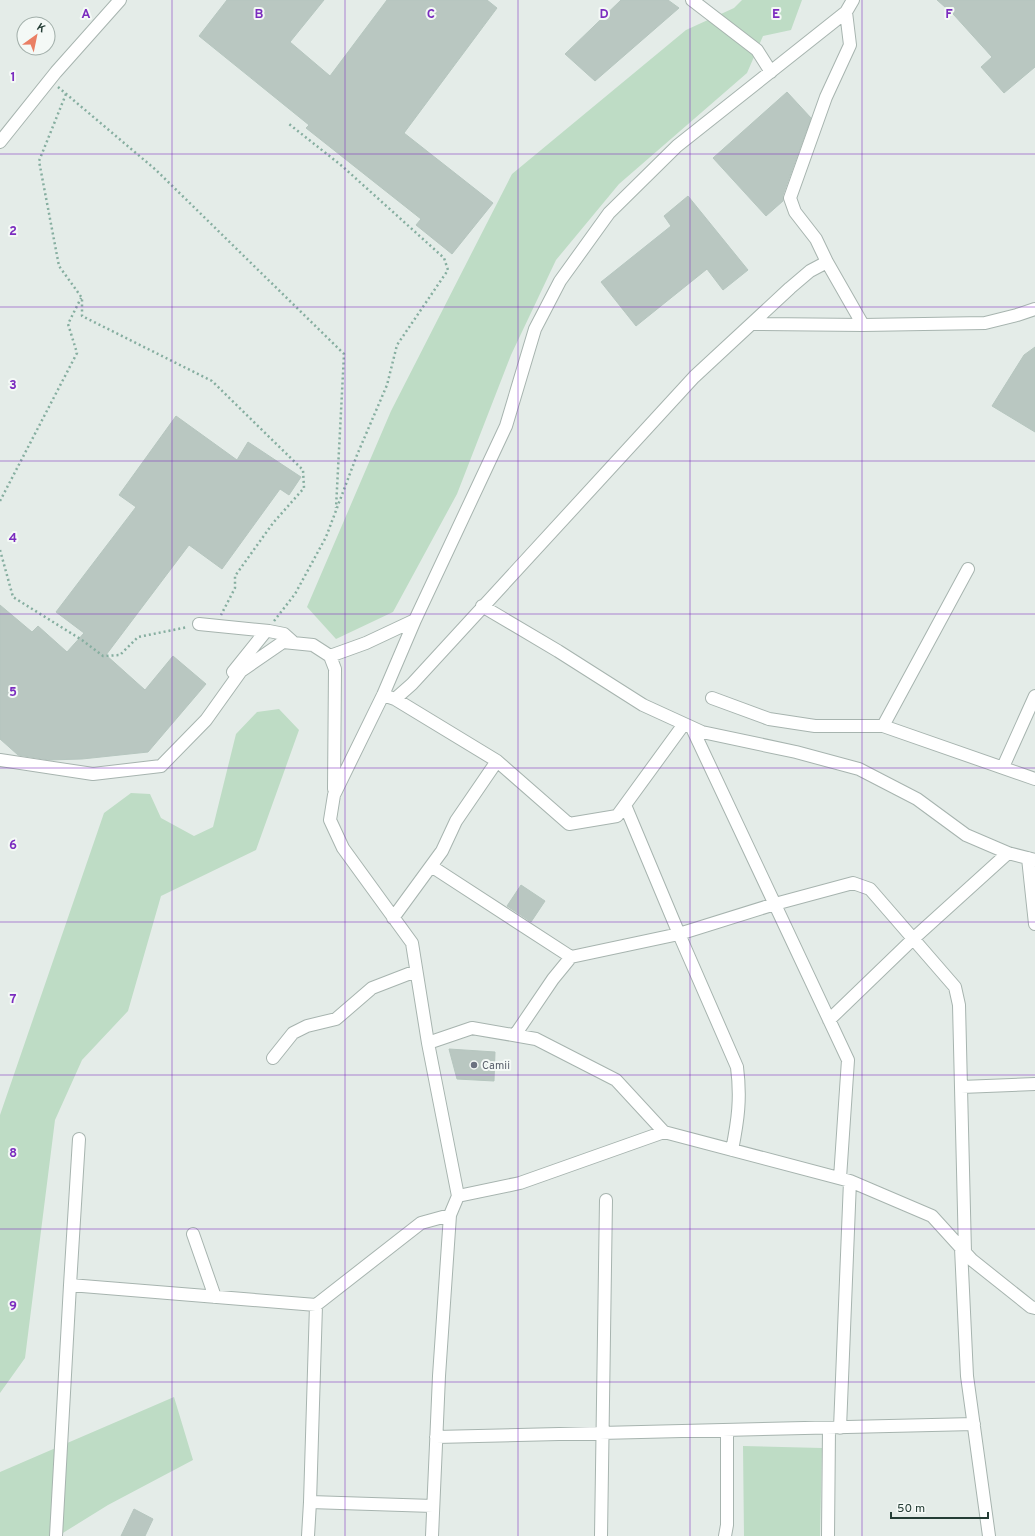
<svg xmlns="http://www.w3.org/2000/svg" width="1035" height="1536" viewBox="0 0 1035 1536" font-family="Overpass,sans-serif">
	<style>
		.green { fill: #bedcc5 }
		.building { fill: #b9c7c1; stroke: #b6c6bf }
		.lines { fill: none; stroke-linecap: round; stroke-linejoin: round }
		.minor-casing { stroke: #a7b4af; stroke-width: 14 }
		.path { stroke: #86aea0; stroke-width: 2.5; stroke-dasharray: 2 3; stroke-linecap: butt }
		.minor { stroke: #fff; stroke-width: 12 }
		.grid { fill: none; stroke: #7b2cbf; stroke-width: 1; stroke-opacity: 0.55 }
		.worship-dot { fill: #6b7280; stroke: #f4f9f6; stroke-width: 1.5 }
		.labels { text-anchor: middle; stroke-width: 4; stroke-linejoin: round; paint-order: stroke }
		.worship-label { font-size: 11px; fill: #5b616d; stroke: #f4f9f6; text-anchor: start }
		.grid-label { font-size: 13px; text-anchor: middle; font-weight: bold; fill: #7b2cbf; stroke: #f4f9f6; stroke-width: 4; stroke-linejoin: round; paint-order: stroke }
	</style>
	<rect width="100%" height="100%" fill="#e4ece8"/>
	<path class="green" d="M742,0H802L791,30L763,36L747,73L619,184L556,260L511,355L457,494L393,612L336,639L307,607L391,411L512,174L686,30L734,8Z
		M279,709L299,730L256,850L161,896L128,1011L82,1060L55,1120L25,1358L0,1393V1115L104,813L131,793L150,794L161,818L194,836L213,827L236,734L257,712Z
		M174,1397L193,1460L108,1505L58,1536H0V1472Z
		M743,1446L822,1448L820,1536H744Z"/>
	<path class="building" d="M227,0H324L290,42L330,76L387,0H487L497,8L404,133L493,203L452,254L416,225L421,219L306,128L309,125L199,36Z
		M621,0H668L679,8L595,81L565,54Z
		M937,0H1035V67L1004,93L981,67L992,57L954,15Z
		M787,92L811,118L783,195V201L766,216L713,158Z
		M688,196L748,270L723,290L707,269L636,326L601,282L671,226L664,216Z
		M1035,347V432L992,406L1024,355Z
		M176,416L237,460L248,442L301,477L289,495L280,489L222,569L189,545L106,655L145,690L173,656L206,684L148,752L82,759L49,760L18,755L0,739V605L32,632L38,626L67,652L84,633L56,612L136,507L119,495Z
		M521,885L545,901L531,922L507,906Z
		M449,1049L495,1052L494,1081L457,1079Z
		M134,1509L153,1519L145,1536H121Z"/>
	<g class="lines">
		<defs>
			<path id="minor" d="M692,0L757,50L771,72
				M853,0L846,12L677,146L609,213L560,281L535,329L506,426L415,620L383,695L334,795L330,820L343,848L412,943L428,1043L472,1028L536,1039L616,1080L664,1132L850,1181L932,1216L972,1260L1031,1307L1035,1308
				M0,142L56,72L120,0
				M827,262L863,325
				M753,324L863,325L985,323L1017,315L1035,309
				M482,606L558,651L643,705L702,732L796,752L859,769L917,799L966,835L1008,853L1035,860
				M199,624L269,631L284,634L294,643
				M330,656L366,643L415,620
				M233,672L266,631
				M383,695L395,699L412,684L694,377L790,288L810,271L827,262L816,239L795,212L790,198L826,97L850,45L846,12
				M712,698L769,719L815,726H883L1035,779
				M395,699L497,761L569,824L617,816L684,724
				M883,726L968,569
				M692,728L848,1060L840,1178
				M0,760L93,774L161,766L206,720L241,671L283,642L313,645L330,656L335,669L334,789
				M1003,767L1035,696
				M625,805L679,934L775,904L853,883L870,889L955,987L959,1005L965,1252
				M1028,858L1035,924
				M431,866L571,957
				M393,918L442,851L456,821L497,761
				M829,1020L913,939L1008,853
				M515,1035L553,979L571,957L679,934L737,1067C741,1098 738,1120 732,1150
				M428,1043L458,1196L450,1215L439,1376L432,1536
				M273,1058L293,1033L307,1026L336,1019L372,988L416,971
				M961,1087L1035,1084
				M458,1196L520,1183L664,1132
				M193,1234L215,1297
				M961,1248L967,1376L989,1536
				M70,1285L316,1305
				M840,1428L850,1181
				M436,1437L974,1424
				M433,1506L310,1502L316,1305L421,1223L450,1215
				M56,1536L70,1285L79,1139
				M308,1536L310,1502
				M601,1536L606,1200
				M725,1536L727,1525V1430
				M828,1536L829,1428"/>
		</defs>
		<use href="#minor" class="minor-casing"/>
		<path class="path" d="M58,87L156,170L344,354L336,508
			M66,94L39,161L59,266L82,298V316L212,381L303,470L304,488L273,523L235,576V588L221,615
			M0,501L77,353L68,324L81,298
			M0,550L13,597L82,640L103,656L120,655L138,637L188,627
			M274,621L295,594L326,537L357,455L387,385L397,345L448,270L444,258L342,166L289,124"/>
		<use href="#minor" class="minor"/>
	</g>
	<path class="grid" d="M172,0V1536M345,0V1536M518,0V1536M690,0V1536M862,0V1536M0,154H1035M0,307H1035M0,461H1035M0,614H1035M0,768H1035M0,922H1035M0,1075H1035M0,1229H1035M0,1382H1035"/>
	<circle class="worship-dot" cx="474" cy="1065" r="4"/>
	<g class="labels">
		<g class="worship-label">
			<text x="482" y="1069">Camii</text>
		</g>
	</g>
	<g class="grid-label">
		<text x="86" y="18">A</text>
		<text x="259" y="18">B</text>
		<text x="431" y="18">C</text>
		<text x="604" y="18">D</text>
		<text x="776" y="18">E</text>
		<text x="949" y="18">F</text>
		<text x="13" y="81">1</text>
		<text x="13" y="235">2</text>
		<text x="13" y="389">3</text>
		<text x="13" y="542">4</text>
		<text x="13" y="696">5</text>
		<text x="13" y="849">6</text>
		<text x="13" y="1003">7</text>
		<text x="13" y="1157">8</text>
		<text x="13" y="1310">9</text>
	</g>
	<g transform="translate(36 36) rotate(33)"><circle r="19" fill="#f4f9f6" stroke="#a1aea9"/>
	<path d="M0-3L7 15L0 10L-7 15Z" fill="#ea7f64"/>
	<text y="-6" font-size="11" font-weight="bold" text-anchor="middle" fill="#243d35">K</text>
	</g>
	<path d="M891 1512v6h97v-6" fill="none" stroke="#243d35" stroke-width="2"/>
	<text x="897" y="1512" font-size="12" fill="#243d35" stroke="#f4f9f6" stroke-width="3" paint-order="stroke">50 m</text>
</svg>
